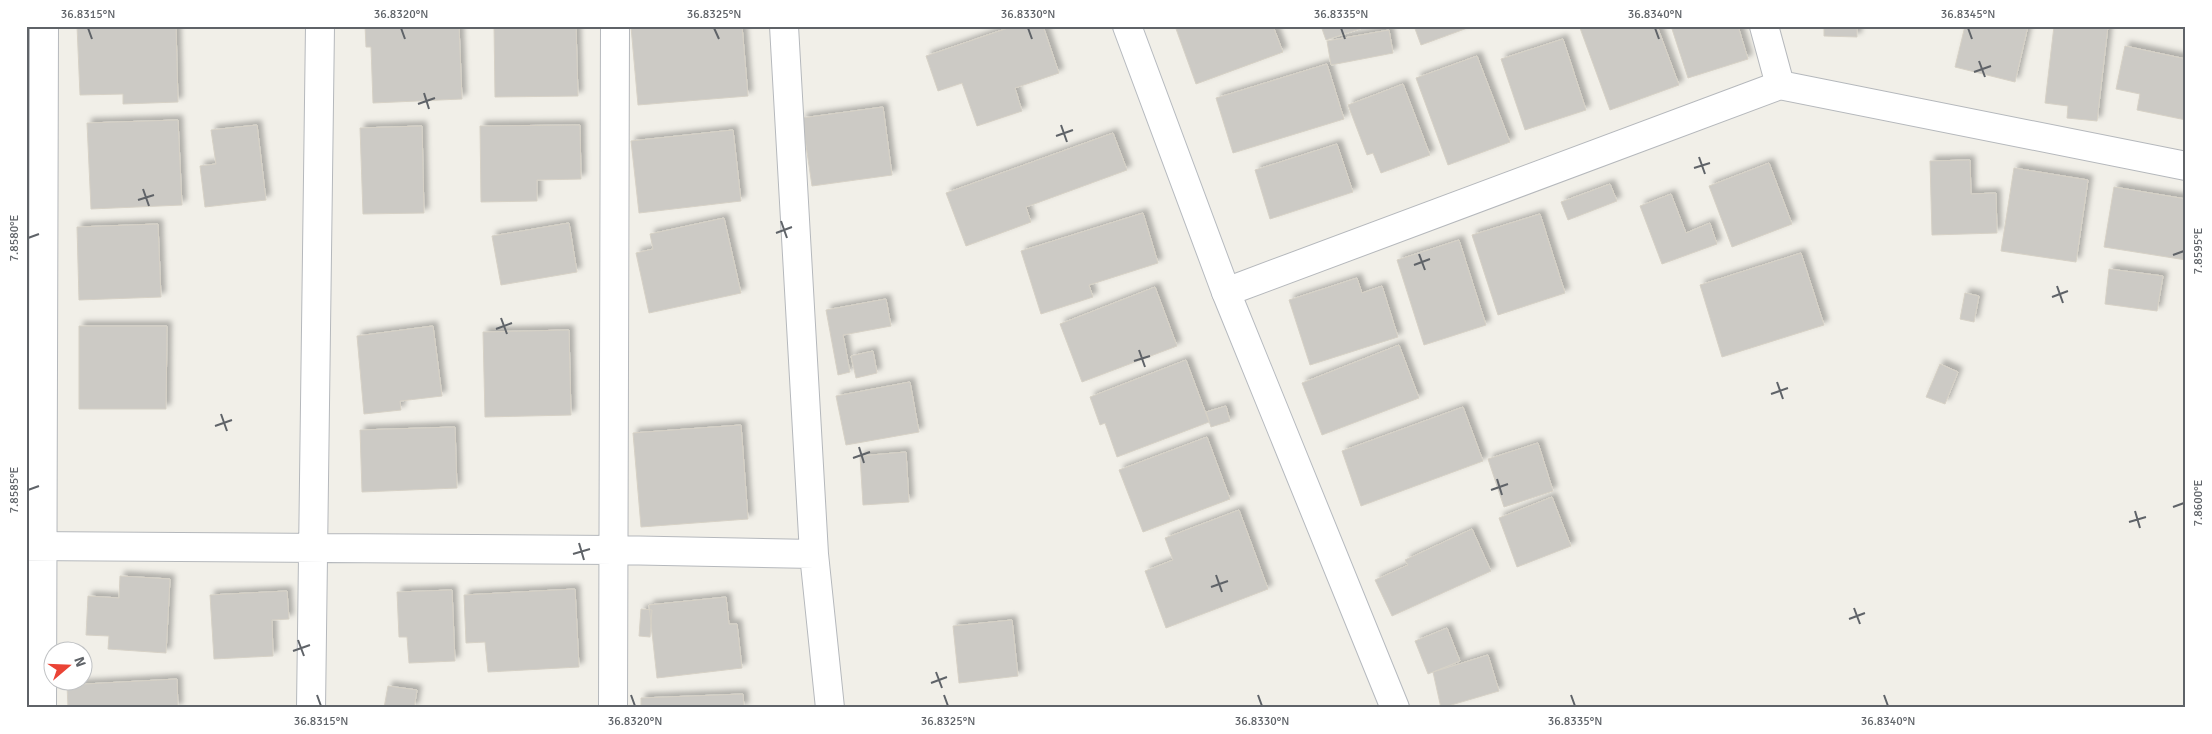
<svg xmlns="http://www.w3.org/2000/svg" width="2212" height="734" viewBox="0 0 2212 734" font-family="Signika,sans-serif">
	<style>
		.building { fill: #cccac5; stroke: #d6d1c6; filter: url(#shadow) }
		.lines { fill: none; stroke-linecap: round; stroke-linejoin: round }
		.street-casing { stroke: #b5b8bc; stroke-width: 30 }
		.secondary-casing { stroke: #b6babf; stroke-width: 30 }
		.street { stroke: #fff; stroke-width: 28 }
		.secondary { stroke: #fff; stroke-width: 28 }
		.ticks { fill: none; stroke: #5f6368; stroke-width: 2 }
		.neatline { fill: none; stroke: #5f6368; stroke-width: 2 }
		.ticks-label { font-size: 12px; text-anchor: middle; fill: #5f6368 }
	</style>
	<defs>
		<filter id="shadow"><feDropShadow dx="4.5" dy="-4.5" stdDeviation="2.5" flood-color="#0004"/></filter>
	</defs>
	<rect width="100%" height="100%" fill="#f1efe8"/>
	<path class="building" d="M77,26H176L178,102L123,104V94L80,95Z
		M365,26H459L462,99L373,103L371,47H366Z
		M494,26H576L578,96L495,97Z
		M742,26L748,96L638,105L631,27Z
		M1014,26H1043L1059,73L1015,88L1022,111L977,126L962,83L938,91L926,56Z
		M1175,26H1273L1283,52L1196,84Z
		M1321,26H1369L1326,40Z
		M1414,26H1473L1421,45Z
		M1584,26H1657L1679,85L1610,110L1580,28Z
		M1671,26H1738L1748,59L1688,78Z
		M1824,26H1857V37L1824,36Z
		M1965,26H2028L2015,82L1955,67Z
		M2054,26H2108L2097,121L2067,118L2068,106L2045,103Z
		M1389,30L1393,53L1331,65L1327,41Z
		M1563,39L1586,110L1525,130L1501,59Z
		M2125,46L2186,59V120L2137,110L2140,94L2116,89Z
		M1477,56L1510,142L1448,165L1416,78Z
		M1327,64L1344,119L1233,153L1216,98Z
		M1403,84L1430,155L1381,173L1373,153L1367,155L1348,105Z
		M883,107L892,175L812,186L802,118Z
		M178,120L182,205L91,209L87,123Z
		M257,125L266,200L205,207L200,166L216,164L211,130Z
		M580,125L581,179L537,180V201L481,202L480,126Z
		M422,126L424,213L363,214L360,128Z
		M733,130L741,201L639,213L631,141Z
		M1113,133L1127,170L1026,207L1031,222L966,246L946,193Z
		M1337,144L1353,192L1270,219L1255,170Z
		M1970,160L1971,194L1996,193L1997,233L1932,235L1930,161Z
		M1769,163L1792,224L1732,247L1709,186Z
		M2014,168L2088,180L2076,262L2001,251Z
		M1610,184L1617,201L1568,220L1561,202Z
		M2114,187L2186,199V260L2104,247Z
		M1671,194L1686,233L1710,223L1717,244L1662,264L1640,206Z
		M1143,213L1158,263L1089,285L1093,297L1041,314L1021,251Z
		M1540,214L1565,293L1498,315L1472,235Z
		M724,218L741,293L649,313L636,253L653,249L650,234Z
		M569,223L577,272L501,285L492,236Z
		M158,224L161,297L79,300L77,227Z
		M1459,240L1486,325L1424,345L1397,260Z
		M1801,253L1824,325L1722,357L1700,285Z
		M2109,269L2163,276L2157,311L2105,304Z
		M1357,278L1362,293L1382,286L1398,337L1310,365L1289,300Z
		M1155,287L1177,346L1082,382L1060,324Z
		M1965,293L1979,296L1974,322L1960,319Z
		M886,299L891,326L843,335L850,372L838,375L826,310Z
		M79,326H167L166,409H79Z
		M433,326L442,396L400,401L401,410L364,414L357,336Z
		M569,330L571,415L485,417L483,332Z
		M1399,345L1419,398L1322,435L1302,383Z
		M873,351L877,373L856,378L851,356Z
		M1186,360L1209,422L1117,457L1105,423L1100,425L1090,397Z
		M1940,364L1958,372L1945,404L1926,397Z
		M910,382L919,432L846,445L836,396Z
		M1226,406L1230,421L1211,427L1206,412Z
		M1463,407L1483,461L1361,506L1342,451Z
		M741,425L748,519L641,527L633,433Z
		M455,427L457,488L362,492L360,430Z
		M1207,437L1230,499L1143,532L1119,470Z
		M1538,443L1553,491L1504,507L1488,459Z
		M27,445L36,517L26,518V446Z
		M906,452L909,502L863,505L860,456Z
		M1552,497L1571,546L1517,567L1499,518Z
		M1239,510L1268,589L1166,628L1145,571L1173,560L1165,538Z
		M1472,529L1491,571L1392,616L1375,580L1408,565L1405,560Z
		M120,576L170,579L166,653L108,649L109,636L86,635L88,596L119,598Z
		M575,589L579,667L488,672L485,642L466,643L464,595Z
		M452,590L455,661L409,663L407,637H399L397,592Z
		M287,591L289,619L272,620L273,656L214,659L210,595Z
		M726,597L729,624H737L742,668L657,678L649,605Z
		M641,609L652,610L650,637L639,636Z
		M1012,620L1018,676L959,683L953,626Z
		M1447,628L1460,661L1428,674L1415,641Z
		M1488,655L1499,691L1441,708L1433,672Z
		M177,679L178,708H68L67,685Z
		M388,686L417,690L414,708H384Z
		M743,694L744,708H641V698Z"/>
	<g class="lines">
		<defs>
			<path id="street" d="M784,26L814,554L830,708
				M1780,85L2186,166
				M1226,292L1780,85L1764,26
				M26,546L614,550L814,554
				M42,708L44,26
				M311,708L320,26
				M613,708L615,26"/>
			<path id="secondary" d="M1127,26L1226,292L1395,708"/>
		</defs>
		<use href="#street" class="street-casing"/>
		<use href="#secondary" class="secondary-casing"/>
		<use href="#street" class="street"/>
		<use href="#secondary" class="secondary"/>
	</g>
	<path class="ticks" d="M88,28L92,39M401,28L405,39M714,28L719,39M1028,28L1032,39M1341,28L1345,39M1655,28L1659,39M1968,28L1972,39M1979,61L1985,77M1974,72L1991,66M424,93L429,109M418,104L435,98M1061,125L1067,142M1056,136L1073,130M1699,157L1705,174M1694,168L1710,163M143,189L149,206M138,200L154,195M781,221L787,238M776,233L792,227M28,238L39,234M1419,254L1425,270M2173,255L2184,251M1414,265L1430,259M2057,286L2063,303M2052,297L2068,291M501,318L507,334M496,329L512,323M1139,350L1145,367M1134,361L1150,356M1777,382L1783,399M1771,394L1788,388M221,414L227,431M215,426L232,420M859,447L864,463M853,458L870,452M1497,479L1502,495M28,490L39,486M1491,490L1508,484M2173,507L2184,503M2135,511L2140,528M2129,522L2146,517M579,543L584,560M573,554L590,549M1216,575L1222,592M1211,587L1228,581M1854,608L1860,624M1849,619L1865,613M298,640L304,656M293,651L310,645M936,672L942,688M931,683L947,677M317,695L321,706M631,695L635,706M944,695L948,706M1258,695L1262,706M1571,695L1575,706M1884,695L1888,706"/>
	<rect width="2212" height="734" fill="none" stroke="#ffffff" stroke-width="55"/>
	<g transform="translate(68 666) rotate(71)"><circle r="24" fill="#ffffff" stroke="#bfc1c3"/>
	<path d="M0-4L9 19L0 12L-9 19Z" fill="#ea4335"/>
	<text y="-8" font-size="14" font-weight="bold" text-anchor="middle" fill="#5f6368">N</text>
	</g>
	<rect x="28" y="28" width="2156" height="678" class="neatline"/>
	<g class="ticks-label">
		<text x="88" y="18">36.8315°N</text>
		<text x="401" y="18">36.8320°N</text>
		<text x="714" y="18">36.8325°N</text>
		<text x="1028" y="18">36.8330°N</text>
		<text x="1341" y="18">36.8335°N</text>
		<text x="1655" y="18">36.8340°N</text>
		<text x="1968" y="18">36.8345°N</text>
		<text transform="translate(14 238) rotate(-90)" y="4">7.8580°E</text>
		<text transform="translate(2198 251) rotate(-90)" y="4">7.8595°E</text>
		<text transform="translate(14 490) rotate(-90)" y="4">7.8585°E</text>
		<text transform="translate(2198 503) rotate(-90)" y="4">7.8600°E</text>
		<text x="321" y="725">36.8315°N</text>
		<text x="635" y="725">36.8320°N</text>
		<text x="948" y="725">36.8325°N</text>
		<text x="1262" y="725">36.8330°N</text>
		<text x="1575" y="725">36.8335°N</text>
		<text x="1888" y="725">36.8340°N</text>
	</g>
</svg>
